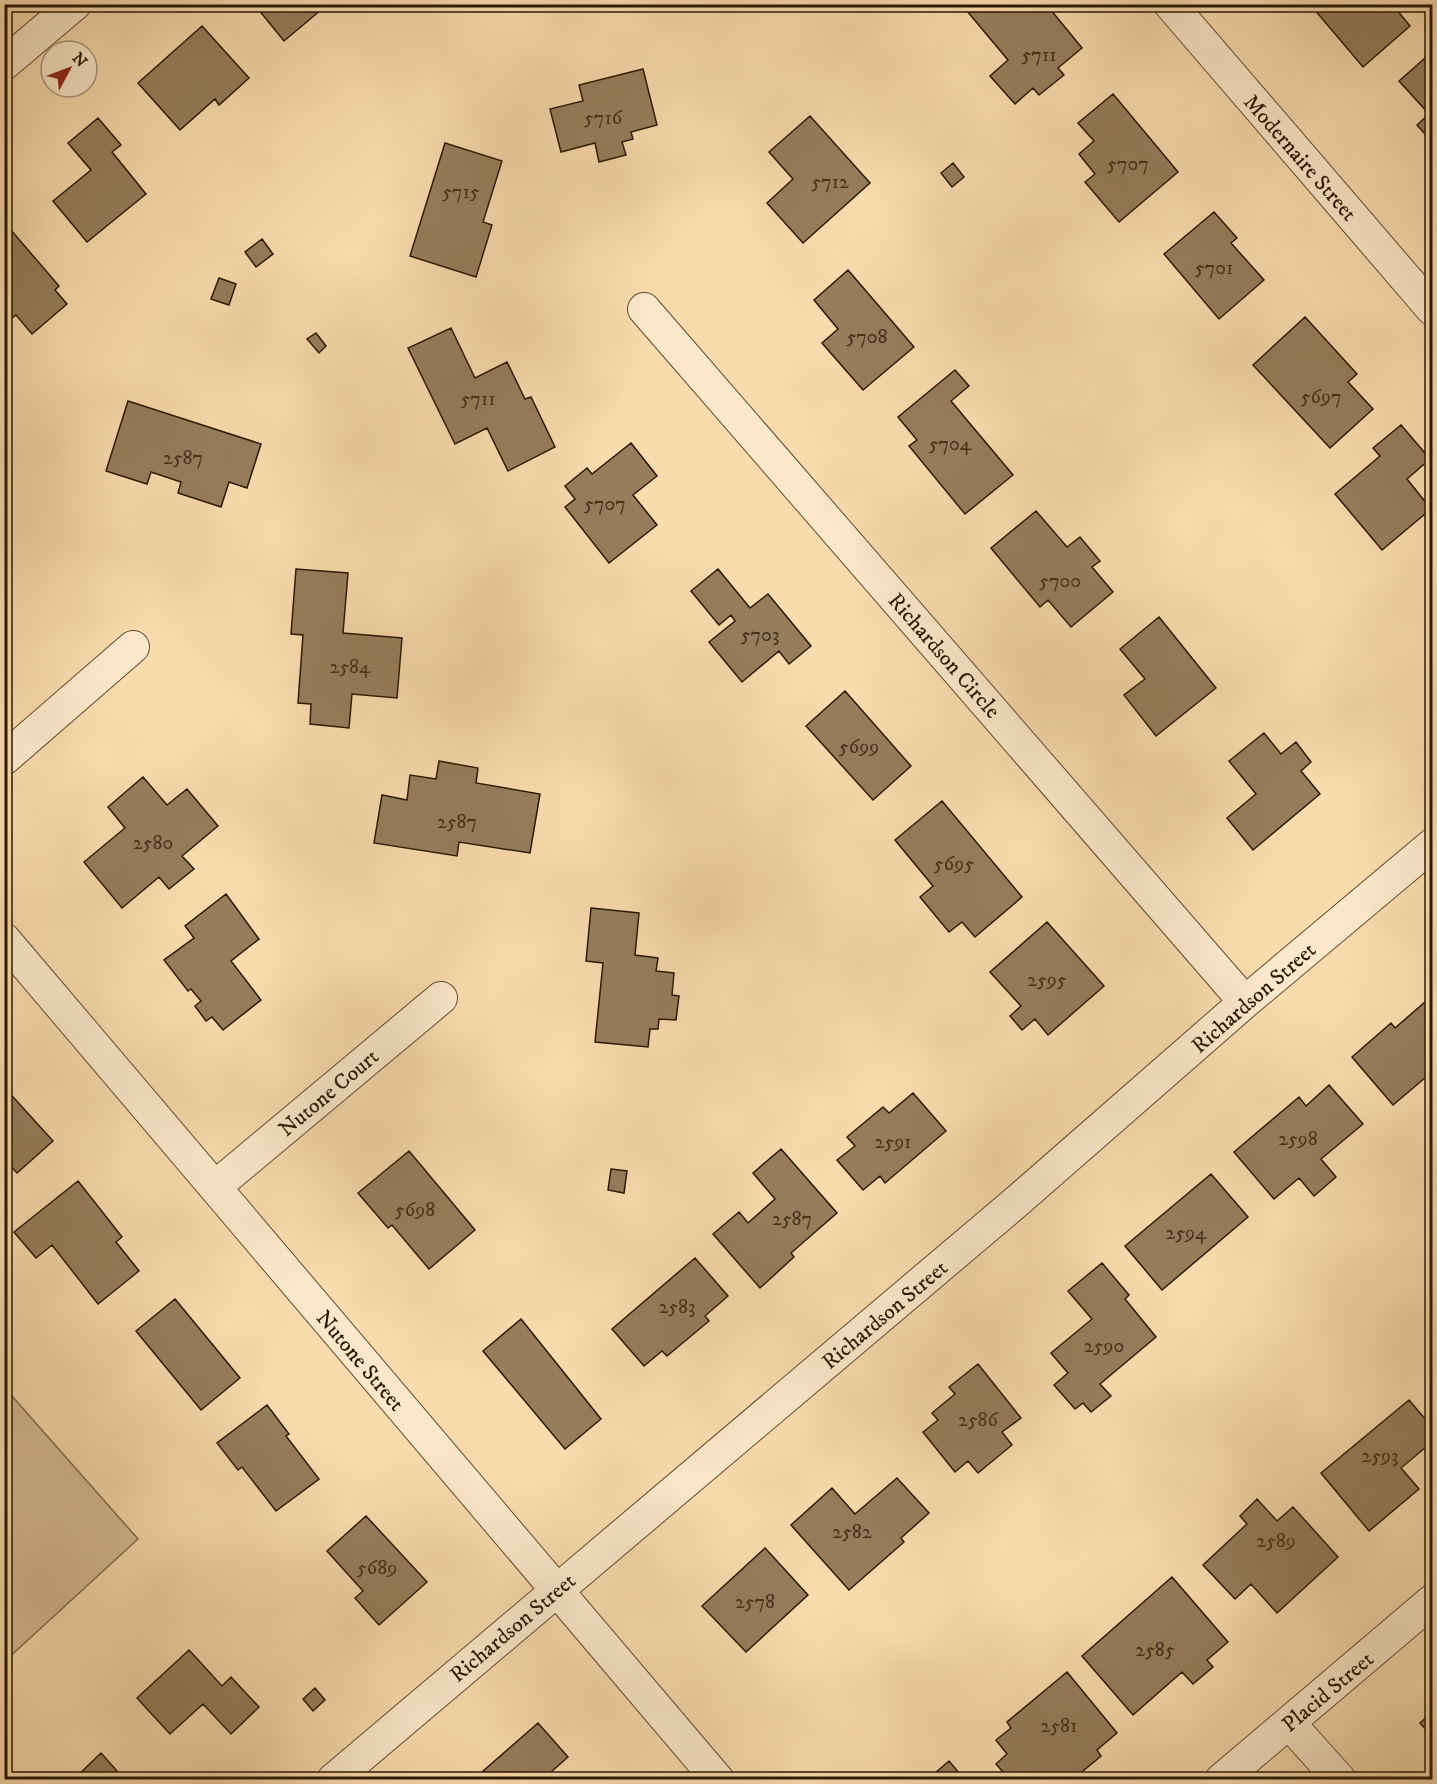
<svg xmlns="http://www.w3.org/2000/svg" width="1437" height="1784" viewBox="0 0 1437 1784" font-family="'IM FELL DW Pica',serif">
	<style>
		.green { fill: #d6ba91; stroke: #80694a; stroke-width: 1.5 }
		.building { fill: #967d5c; stroke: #2b1803; stroke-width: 1.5 }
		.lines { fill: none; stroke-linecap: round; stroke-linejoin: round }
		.street-casing { stroke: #5e492e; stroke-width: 34 }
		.street { stroke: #fbe8ca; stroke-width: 32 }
		.labels { text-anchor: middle; stroke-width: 5; stroke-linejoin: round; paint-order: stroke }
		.number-label { font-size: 20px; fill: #463119 }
		.street-label { font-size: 22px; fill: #2b1803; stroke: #fbe8ca }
	</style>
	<rect width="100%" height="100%" fill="#f9dbae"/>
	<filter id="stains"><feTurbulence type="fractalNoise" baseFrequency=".00333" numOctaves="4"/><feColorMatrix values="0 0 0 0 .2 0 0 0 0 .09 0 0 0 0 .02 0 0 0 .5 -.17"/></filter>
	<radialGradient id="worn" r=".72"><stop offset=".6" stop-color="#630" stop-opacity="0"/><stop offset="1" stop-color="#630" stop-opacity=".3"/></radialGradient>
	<path class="green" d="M4,1387L138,1539L5,1661H4Z"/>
	<path class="building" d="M254,4H328L284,41Z
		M974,4H1014L1019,10L1026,4H1046L1082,48L1058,68L1064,75L1039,95L1033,88L1015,104L990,76L1008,60L967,11Z
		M1319,4H1392L1410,26L1363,67L1314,9Z
		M202,26L249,78L219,105L215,99L180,130L138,83Z
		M1432,52V142L1417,125L1429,114L1399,81Z
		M643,69L657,125L631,132L633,139L622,142L626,155L599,162L595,143L561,152L550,109L583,101L579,85Z
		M1113,94L1178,172L1119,222L1085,182L1095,174L1079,154L1094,141L1078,123Z
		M810,116L870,183L803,243L767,203L793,179L769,152Z
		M98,118L121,145L112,152L146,194L87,242L53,201L91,170L68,143Z
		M445,143L502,161L483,222L492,225L476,277L410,256Z
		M953,163L964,177L952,187L941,173Z
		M1214,212L1237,238L1231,243L1264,280L1219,319L1164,254Z
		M4,222L59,286L55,290L67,304L32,334L16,315L4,324Z
		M262,239L273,254L256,267L245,252Z
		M848,270L914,347L863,390L822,343L838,329L814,300Z
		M219,278L236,284L229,305L211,299Z
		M1305,317L1357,374L1348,382L1373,409L1330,448L1253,365Z
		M451,328L475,378L507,362L525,399L531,397L555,447L508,471L487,428L455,444L408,348Z
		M316,333L326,346L319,353L307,339Z
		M955,370L969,386L951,401L1013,475L965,514L909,446L917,440L898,417Z
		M128,401L261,444L247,488L229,482L221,507L178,493L181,482L151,472L147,484L106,471Z
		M1401,425L1430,459L1407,479L1431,509L1382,550L1335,494L1380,456L1373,448Z
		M631,443L657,476L633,495L657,525L609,563L565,507L575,499L565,486L587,468L592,474Z
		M1036,511L1067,547L1080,537L1100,561L1092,567L1113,592L1071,627L1048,600L1040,607L991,548Z
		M296,569L348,573L343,633L402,638L397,698L352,694L349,728L310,724L311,704L298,703L303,635L291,634Z
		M718,569L750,608L768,594L811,646L789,664L779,651L742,682L709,642L735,621L731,615L719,625L691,591Z
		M1159,617L1216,688L1156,736L1124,695L1145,679L1120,649Z
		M845,691L911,766L873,800L806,726Z
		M1264,733L1281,754L1296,742L1311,762L1301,771L1320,794L1253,850L1227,818L1256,794L1229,761Z
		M439,761L478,768L476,783L540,794L530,853L459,842L457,856L374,843L382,795L407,800L410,775L436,779Z
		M143,777L167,805L187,789L218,826L182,856L194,869L169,889L159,877L122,908L84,862L125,828L108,807Z
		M942,801L1022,897L975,937L962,922L949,932L920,897L933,886L895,840Z
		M226,894L259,939L231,961L261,1000L223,1030L212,1017L206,1021L195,1006L201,1001L191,989L188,991L164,960L194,938L185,926Z
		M591,908L639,913L635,955L658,958L656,971L674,973L672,995L679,996L676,1020L659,1019L658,1029H650L648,1047L595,1042L603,963L586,961Z
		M1047,922L1104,986L1048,1035L1035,1019L1022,1030L1010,1016L1021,1006L990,972Z
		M1432,996V1072L1393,1105L1352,1057L1391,1023L1395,1028Z
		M1329,1085L1363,1124L1321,1159L1336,1177L1314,1196L1299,1178L1274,1199L1234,1152L1299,1097L1306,1106Z
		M4,1087L53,1141L17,1173L4,1159Z
		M913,1093L946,1131L885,1183L880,1176L863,1190L837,1160L855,1146L847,1137L883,1107L889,1113Z
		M781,1149L837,1213L791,1253L794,1257L760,1288L713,1234L739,1212L748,1223L775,1199L753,1173Z
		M409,1151L475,1230L429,1269L392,1225L388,1228L358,1193Z
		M611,1169L627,1171L624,1193L608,1190Z
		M1211,1174L1248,1217L1162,1290L1125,1246Z
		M78,1181L122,1237L116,1242L139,1271L98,1304L52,1245L36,1258L14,1232Z
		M695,1258L728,1296L705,1316L709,1321L667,1356L662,1351L644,1366L612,1329Z
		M1102,1263L1129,1295L1125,1299L1156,1337L1100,1384L1111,1396L1091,1412L1083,1403L1075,1409L1054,1385L1068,1373L1051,1353L1092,1319L1068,1291Z
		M175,1299L240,1378L201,1410L136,1331Z
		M521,1319L601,1419L565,1449L483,1351Z
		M978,1364L1021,1418L1002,1432L1012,1445L978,1473L968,1461L955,1472L923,1432L938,1420L932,1413L955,1394L949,1387Z
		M1409,1400L1432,1427V1442L1401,1468L1419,1489L1369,1531L1321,1473Z
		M267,1405L289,1434L286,1436L319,1479L276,1511L242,1467L238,1470L217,1443Z
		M897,1478L929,1513L901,1538L904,1542L849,1590L791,1525L832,1488L855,1514Z
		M1257,1499L1277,1521L1293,1507L1338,1557L1277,1613L1251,1584L1235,1599L1203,1565L1247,1524L1240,1516Z
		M366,1516L427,1582L379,1625L355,1598L363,1591L327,1551Z
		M765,1548L808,1595L746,1652L702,1606Z
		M1172,1577L1228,1642L1207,1660L1213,1667L1193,1684L1182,1672L1133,1715L1082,1656Z
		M189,1650L222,1686L231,1677L259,1707L231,1734L203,1704L170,1734L137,1698Z
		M1067,1672L1117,1733L1097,1750L1101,1756L1072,1780H1069L1064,1774L1057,1780H1010L996,1764L1007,1754L996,1740L1011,1728L1007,1722Z
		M315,1688L325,1700L313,1711L303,1699Z
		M1432,1712V1736L1420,1723Z
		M538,1723L568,1757L542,1780H484L487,1776L483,1771Z
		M101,1753L125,1780H73Z
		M949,1761L965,1780H927Z"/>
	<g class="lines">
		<defs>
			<path id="street" d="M1170,4L1432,309
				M4,64L75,4
				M644,309L1245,1002
				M4,759L133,647
				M4,939L718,1780
				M215,1187L441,998
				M1289,1723L1340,1780
				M333,1780L1015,1203L1245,1002L1432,845
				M1221,1780L1432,1601"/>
		</defs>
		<use href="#street" class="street-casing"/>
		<use href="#street" class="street"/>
	</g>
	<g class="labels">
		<g class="number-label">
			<text x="1039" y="61">5711</text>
			<text x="603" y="124">5716</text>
			<text x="1128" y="170">5707</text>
			<text x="830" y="188">5712</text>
			<text x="461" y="198">5715</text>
			<text x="1214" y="274">5701</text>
			<text x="867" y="343">5708</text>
			<text x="1321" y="403">5697</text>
			<text x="478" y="405">5711</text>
			<text x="950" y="450">5704</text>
			<text x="183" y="464">2587</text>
			<text x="605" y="510">5707</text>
			<text x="1060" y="587">5700</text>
			<text x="760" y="641">5703</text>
			<text x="350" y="673">2584</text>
			<text x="859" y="753">5699</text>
			<text x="457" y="828">2587</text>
			<text x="153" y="849">2580</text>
			<text x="954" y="870">5695</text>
			<text x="1047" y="986">2595</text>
			<text x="1298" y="1145">2598</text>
			<text x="893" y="1148">2591</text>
			<text x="415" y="1216">5698</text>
			<text x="792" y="1225">2587</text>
			<text x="1186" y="1239">2594</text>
			<text x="677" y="1313">2583</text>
			<text x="1104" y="1352">2590</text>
			<text x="978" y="1426">2586</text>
			<text x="1380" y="1462">2593</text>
			<text x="852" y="1538">2582</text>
			<text x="1276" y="1547">2589</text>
			<text x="377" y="1574">5689</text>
			<text x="755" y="1608">2578</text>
			<text x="1155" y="1656">2585</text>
			<text x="1059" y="1732">2581</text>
		</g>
		<g class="street-label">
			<text transform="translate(1301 157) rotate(49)" y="8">Modernaire Street</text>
			<text transform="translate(945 655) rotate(49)" y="8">Richardson Circle</text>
			<text transform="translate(1253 997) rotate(-41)" y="8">Richardson Street</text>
			<text transform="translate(328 1092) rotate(-40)" y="8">Nutone Court</text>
			<text transform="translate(884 1314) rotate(-40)" y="8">Richardson Street</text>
			<text transform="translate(361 1360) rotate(50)" y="8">Nutone Street</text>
			<text transform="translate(512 1627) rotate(-40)" y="8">Richardson Street</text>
			<text transform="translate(1327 1691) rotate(-40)" y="8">Placid Street</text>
		</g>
	</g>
	<rect width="1437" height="1784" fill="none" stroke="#f9dbae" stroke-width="24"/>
	<rect x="6" y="6" width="1425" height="1772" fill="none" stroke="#2b1803" stroke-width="3"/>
	<rect x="12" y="12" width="1413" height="1760" fill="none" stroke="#2b1803" stroke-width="1.5"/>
	<g transform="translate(69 69) rotate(49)"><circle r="28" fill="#fbe8ca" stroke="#a8957a" stroke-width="1.5"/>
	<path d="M0-4.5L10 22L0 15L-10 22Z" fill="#8f2418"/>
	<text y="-9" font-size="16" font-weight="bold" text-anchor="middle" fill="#2b1803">N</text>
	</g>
	<rect width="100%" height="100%" filter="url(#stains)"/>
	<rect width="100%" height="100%" fill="url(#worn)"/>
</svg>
